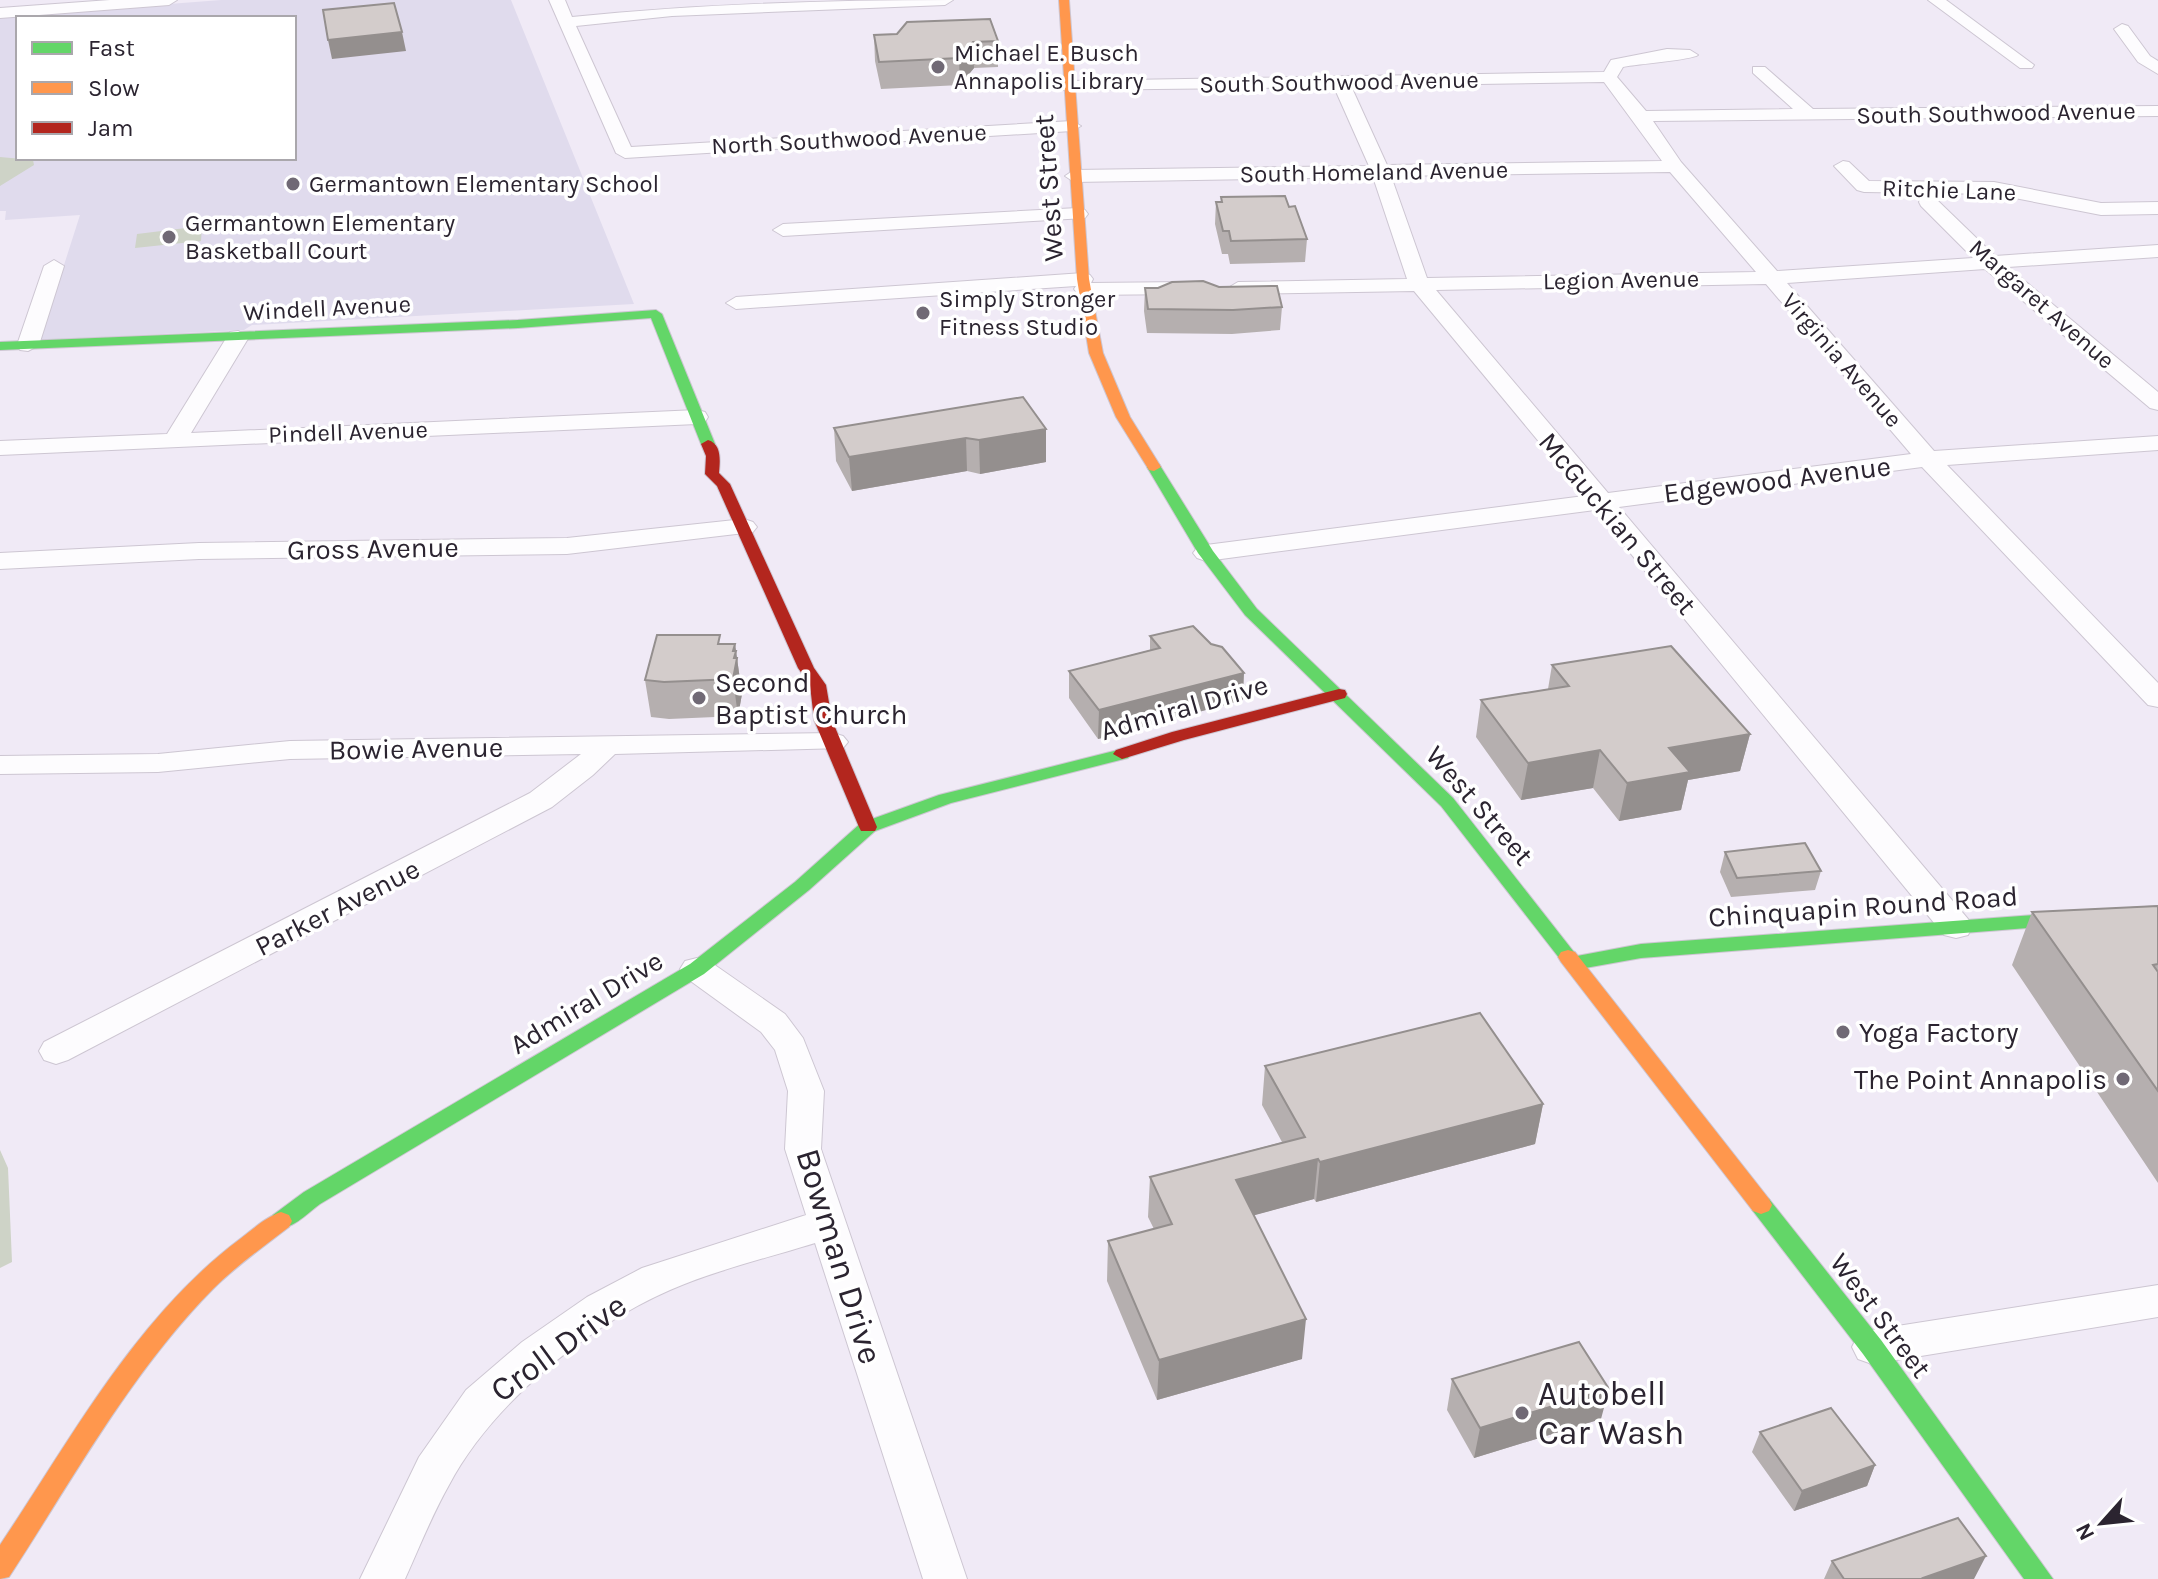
<svg xmlns="http://www.w3.org/2000/svg" width="2158" height="1579" viewBox="0 0 2158 1579" font-family="Karla,sans-serif">
	<style>
		.education { fill: #e0dbed; fill-rule: evenodd }
		.green { fill: #ced3c7 }
		.lines { fill: none; stroke-linecap: round; stroke-linejoin: round }
		.street-casing { stroke: #cdc6d2; stroke-width: 2 }
		.fast-casing { stroke: #cdc6d2; stroke-width: 2 }
		.slow-casing { stroke: #cdc6d2; stroke-width: 2 }
		.jam-casing { stroke: #cdc6d2; stroke-width: 2 }
		.street { fill: #fdfcfe; fill-rule: evenodd }
		.fast { fill: #63d668; fill-rule: evenodd }
		.slow { fill: #ff974d; fill-rule: evenodd }
		.jam { fill: #b3261e; fill-rule: evenodd }
		.wall { fill: #b5afaf }
		.shaded-wall { fill: #948f8e }
		.building { fill: #d3cccb; stroke: #948f8e; stroke-width: 2 }
		.poi-dot { fill: #706975; stroke: #fff; stroke-width: 3 }
		.labels { text-anchor: middle; stroke-width: 7; stroke-linejoin: round; paint-order: stroke }
		.far-poi-label { font-size: 24px; fill: #2b2430; stroke: #fff; text-anchor: start }
		.far-street-label { font-size: 24px; fill: #2b2430; stroke: #fff }
		.street-label { font-size: 28px; fill: #2b2430; stroke: #fff }
		.poi-label { font-size: 28px; fill: #2b2430; stroke: #fff; text-anchor: start }
		.near-street-label { font-size: 34px; fill: #2b2430; stroke: #fff }
		.near-poi-label { font-size: 34px; fill: #2b2430; stroke: #fff; text-anchor: start }
	</style>
	<rect width="100%" height="100%" fill="#f0eaf6"/>
	<path class="education" d="M221,0H511L634,304L252,325L244,330L40,340L80,215L5,220L6,211H0V17ZM18,18H294V158H18Z"/>
	<path class="green" d="M0,157L33,160L34,165L0,186Z
		M202,226L201,241L135,248L137,234Z
		M0,1150L8,1168L12,1262L0,1268Z"/>
	<g class="lines">
		<defs>
			<path id="street" d="M110,0H177L169,5L0,18V8Z
				M549,0H565L572,17C699,4 825,0 953,0L945,5L672,16L576,26L631,147L1072,121L1081,126L1072,131L625,158L616,153Z
				M1928,0H1946L2034,65L2032,68H2020Z
				M2122,24L2128,26L2150,56L2158,61V74L2138,62L2114,29Z
				M1667,49L1690,50L1698,55C1692,60 1637,64 1623,67L1617,77L1646,111L1793,109L1753,73V67H1765L1813,109L2158,106V116L1653,121L1681,162L1777,271L1973,258L1921,206L1919,202L1921,198H1935L1995,256L2158,245V257L2008,267L2158,392V410L2150,408L1985,269L1787,283L1934,451L2158,436V450L1947,465L2158,683V707L2148,705L1922,467L1619,507L1968,919L1972,927L1968,935L1956,938L1944,935L1595,510L1206,561L1197,558L1193,553L1197,548L1206,545L1584,496L1414,291L1238,294L1228,288L1238,282L1407,279L1373,177L1074,182L1065,176L1074,170L1369,166L1334,87L1063,90L1061,86L1069,81L1604,72L1611,60ZM1604,82L1662,161L1387,165L1351,86ZM1670,172L1756,272L1427,278L1391,176ZM1766,284L1911,454L1608,493L1436,290Z
				M1843,161L1849,162L1869,181L1994,182L2101,203L2158,202V214L2101,215L1994,194L1864,192L1857,190L1834,166Z
				M1078,208L1085,210L1088,214L1085,218L783,236L773,230L783,224Z
				M54,260L64,266L39,345L28,351L20,350L17,345L44,266Z
				M1083,273L1090,275L1093,279L1091,283L1186,282L1196,288L1186,294L1084,295L1077,293L1074,289L1076,286L736,309L726,303L736,297Z
				M238,331L249,337L191,433L697,410L705,412L708,417L705,422L697,424L0,455V441L167,434L230,332Z
				M744,519L753,522L757,527L753,532L567,554L199,559L0,569V553L199,543L567,538Z
				M833,733L843,736L848,742L843,748L615,754L593,775L552,807L68,1060L56,1064L44,1060L39,1051L44,1042L530,793L581,754L290,759L158,772L0,774V756L158,754L290,741Z
				M697,958L709,961L785,1014L803,1038L824,1091L821,1149L967,1579H923L815,1243C767,1258 716,1270 670,1290C587,1326 491,1405 449,1485C432,1515 419,1548 405,1579H360L419,1457L466,1390L522,1342L587,1297L642,1268L806,1215L785,1149L788,1091L775,1050L761,1032L685,977L680,969L685,961Z
				M2158,1285V1317L1872,1364L1858,1359L1852,1347L1858,1335L1872,1330Z"/>
			<path id="fast" d="M656,310L662,314L715,444L713,447L708,448L701,444L651,318L518,328L0,350V342L518,320Z
				M1154,463L1159,464L1213,551L1257,609L1453,798L1577,956L1641,944L2158,906V918L1641,958L1574,970L1567,968L1441,806L1245,615L1198,553L1147,467Z
				M1122,749L1128,750L1131,754L1128,758L951,803L875,831L809,890L704,974L320,1204C306,1214 290,1233 273,1227L270,1221L273,1215L304,1192L690,964L795,882L861,823L939,795Z
				M1761,1196L1769,1199L1881,1340L2053,1579H2024L1863,1354L1753,1211L1750,1205L1753,1199Z"/>
			<path id="slow" d="M1059,0H1069L1089,279L1103,353L1130,417L1161,467L1154,471L1149,470L1116,417L1089,353L1077,279Z
				M1568,950L1575,952L1769,1199L1772,1205L1769,1211L1761,1214L1753,1211L1561,962L1558,957L1561,952Z
				M281,1212L289,1215L292,1221L289,1227C263,1247 236,1266 213,1289C131,1372 73,1479 9,1577L0,1579V1545C71,1439 136,1317 240,1239C253,1229 266,1217 281,1212Z"/>
			<path id="jam" d="M708,440C722,444 720,461 719,473L730,484L814,668L826,685L832,720L877,827L875,831H861L859,827L814,720L810,685L798,668L717,486L705,474L706,456L701,444Z
				M1339,689L1345,690L1347,694L1345,698L1184,740L1122,759L1113,754L1116,750L1172,732Z"/>
		</defs>
		<use href="#street" class="street-casing"/>
		<use href="#fast" class="fast-casing"/>
		<use href="#slow" class="slow-casing"/>
		<use href="#jam" class="jam-casing"/>
		<use href="#street" class="street"/>
		<use href="#fast" class="fast"/>
		<use href="#slow" class="slow"/>
		<use href="#jam" class="jam"/>
	</g>
	<path class="wall" d="M874,35L998,41V67L974,68L960,85L881,89L875,61Z
		M1221,197L1289,207L1307,239L1305,262L1230,264L1228,254H1222L1215,224L1216,202H1221Z
		M1145,288L1282,307L1280,330L1232,334L1147,333L1144,311Z
		M1023,397L1046,462L980,474L967,471L852,491L836,461L834,428Z
		M1150,636L1243,700L1098,739L1069,698V671L1150,650Z
		M721,644H735L742,694L738,716L669,719L651,717L645,680Z
		M1552,665L1750,734L1740,771L1688,780L1681,810L1619,821L1593,788L1521,800L1476,737L1481,700L1548,689Z
		M1725,852L1821,871L1815,890L1731,897L1720,872Z
		M2158,906V1183L2012,965L2032,912Z
		M1265,1066L1543,1104L1535,1144L1316,1202L1314,1199L1254,1215L1302,1359L1157,1400L1107,1281L1108,1241L1154,1229L1148,1217L1150,1177L1282,1142L1262,1105Z
		M1452,1379L1601,1419L1474,1458L1447,1410Z
		M1760,1432L1875,1465L1867,1486L1794,1511L1752,1452Z
		M1832,1561L1974,1579H1824Z"/>
	<path class="shaded-wall" d="M402,32L406,51L332,59L328,40Z
		M973,42L974,68L960,85L959,58Z
		M1046,429V462L980,474L979,440Z
		M966,438L967,471L852,491L849,457Z
		M735,644L742,694L738,716L733,679V651Z
		M1244,673L1243,700L1098,739L1099,710Z
		M1750,734L1740,771L1688,780L1681,810L1619,821L1627,783L1669,748Z
		M1600,750L1593,788L1521,800L1528,763Z
		M1543,1104L1535,1144L1316,1202L1320,1162Z
		M1318,1159L1314,1199L1233,1221L1236,1180Z
		M1306,1319L1302,1359L1157,1400L1159,1360Z
		M1609,1389L1601,1419L1474,1458L1480,1428Z
		M1875,1465L1867,1486L1794,1511L1802,1491Z
		M1986,1556L1974,1579H1922L1923,1578Z"/>
	<path class="building" d="M394,3L402,32L328,40L323,10Z
		M990,19L998,41L973,42L959,58L879,62L874,35L897,34L907,22Z
		M1285,196L1289,207L1295,206L1307,239L1231,241L1229,231H1223L1216,202H1222L1221,197Z
		M1203,281L1219,287L1277,286L1282,307L1233,310L1148,309L1145,288H1158L1172,282Z
		M1023,397L1046,429L979,440L966,438L849,457L834,428Z
		M1193,626L1211,644L1222,647L1244,673L1099,710L1069,671L1160,648L1150,636Z
		M657,635H720L718,644H735L733,651H736L734,658H737L733,679L664,682L645,680Z
		M1671,646L1750,734L1669,748L1690,772L1627,783L1600,750L1528,763L1481,700L1569,686L1552,665Z
		M1805,843L1821,871L1737,878L1725,852Z
		M2158,906V964L2153,965L2158,972V1091L2032,912Z
		M1480,1013L1543,1104L1320,1162L1318,1159L1236,1180L1306,1319L1159,1360L1108,1241L1172,1224L1150,1177L1305,1137L1265,1066Z
		M1579,1342L1609,1389L1480,1428L1452,1379Z
		M1831,1408L1875,1465L1802,1491L1760,1432Z
		M1958,1518L1986,1556L1923,1578L1924,1579H1844L1832,1561Z"/>
	<g class="poi-dot">
		<circle cx="938" cy="67" r="8"/>
		<circle cx="293" cy="184" r="8"/>
		<circle cx="169" cy="237" r="8"/>
		<circle cx="923" cy="313" r="8"/>
		<circle cx="699" cy="698" r="8"/>
		<circle cx="1843" cy="1032" r="8"/>
		<circle cx="2123" cy="1079" r="8"/>
		<circle cx="1522" cy="1413" r="8"/>
	</g>
	<g class="labels">
		<g class="far-poi-label">
			<text x="954" y="61">Michael E. Busch<tspan x="954" dy="28">Annapolis Library</tspan></text>
			<text x="309" y="192">Germantown Elementary School</text>
			<text x="185" y="231">Germantown Elementary<tspan x="185" dy="28">Basketball Court</tspan></text>
			<text x="939" y="307">Simply Stronger<tspan x="939" dy="28">Fitness Studio</tspan></text>
		</g>
		<g class="far-street-label">
			<text transform="translate(1339 82) rotate(-1)" y="8">South Southwood Avenue</text>
			<text transform="translate(1996 113) rotate(-1)" y="8">South Southwood Avenue</text>
			<text transform="translate(849 139) rotate(-3)" y="8">North Southwood Avenue</text>
			<text transform="translate(1374 172) rotate(-1)" y="8">South Homeland Avenue</text>
			<text transform="translate(1949 190) rotate(2)" y="8">Ritchie Lane</text>
			<text transform="translate(1621 280) rotate(-1)" y="8">Legion Avenue</text>
			<text transform="translate(2042 304) rotate(41)" y="8">Margaret Avenue</text>
			<text transform="translate(327 308) rotate(-3)" y="8">Windell Avenue</text>
			<text transform="translate(1842 360) rotate(49)" y="8">Virginia Avenue</text>
			<text transform="translate(348 432) rotate(-2)" y="8">Pindell Avenue</text>
		</g>
		<g class="street-label">
			<text transform="translate(1048 188) rotate(-94)" y="10">West Street</text>
			<text transform="translate(1777 479) rotate(-7)" y="10">Edgewood Avenue</text>
			<text transform="translate(1618 523) rotate(50)" y="10">McGuckian Street</text>
			<text transform="translate(373 548) rotate(-1)" y="10">Gross Avenue</text>
			<text transform="translate(1184 707) rotate(-16)" y="10">Admiral Drive</text>
			<text transform="translate(416 748) rotate(-1)" y="10">Bowie Avenue</text>
			<text transform="translate(1480 805) rotate(49)" y="10">West Street</text>
			<text transform="translate(1863 906) rotate(-4)" y="10">Chinquapin Round Road</text>
			<text transform="translate(337 907) rotate(-27)" y="10">Parker Avenue</text>
			<text transform="translate(586 1002) rotate(-31)" y="10">Admiral Drive</text>
			<text transform="translate(1881 1315) rotate(53)" y="10">West Street</text>
		</g>
		<g class="poi-label">
			<text x="715" y="692">Second<tspan x="715" dy="32">Baptist Church</tspan></text>
			<text x="1859" y="1042">Yoga Factory</text>
			<text x="2107" y="1089" text-anchor="end">The Point Annapolis</text>
		</g>
		<g class="near-street-label">
			<text transform="translate(840 1256) rotate(73)" y="12">Bowman Drive</text>
			<text transform="translate(558 1347) rotate(-36)" y="12">Croll Drive</text>
		</g>
		<g class="near-poi-label">
			<text x="1538" y="1405">Autobell<tspan x="1538" dy="39">Car Wash</tspan></text>
		</g>
	</g>
	<rect x="16" y="16" width="280" height="144" fill="#ffffff" stroke="#aaa7ac" stroke-width="2"/>
	<rect x="32" y="42" width="40" height="12" fill="#63d668" stroke="#aaa7ac" stroke-width="2"/>
	<text x="88" y="56" font-size="24" fill="#2b2430">Fast</text>
	<rect x="32" y="82" width="40" height="12" fill="#ff974d" stroke="#aaa7ac" stroke-width="2"/>
	<text x="88" y="96" font-size="24" fill="#2b2430">Slow</text>
	<rect x="32" y="122" width="40" height="12" fill="#b3261e" stroke="#aaa7ac" stroke-width="2"/>
	<text x="88" y="136" font-size="24" fill="#2b2430">Jam</text>
	<g transform="translate(2102 1523) rotate(243)" stroke="#ffffff" stroke-width="6" paint-order="stroke">
	<path d="M0-6L14 30L0 20L-14 30Z" fill="#2b2430"/>
	<text y="-12" font-size="22" font-weight="bold" text-anchor="middle" fill="#2b2430">N</text>
	</g>
</svg>
